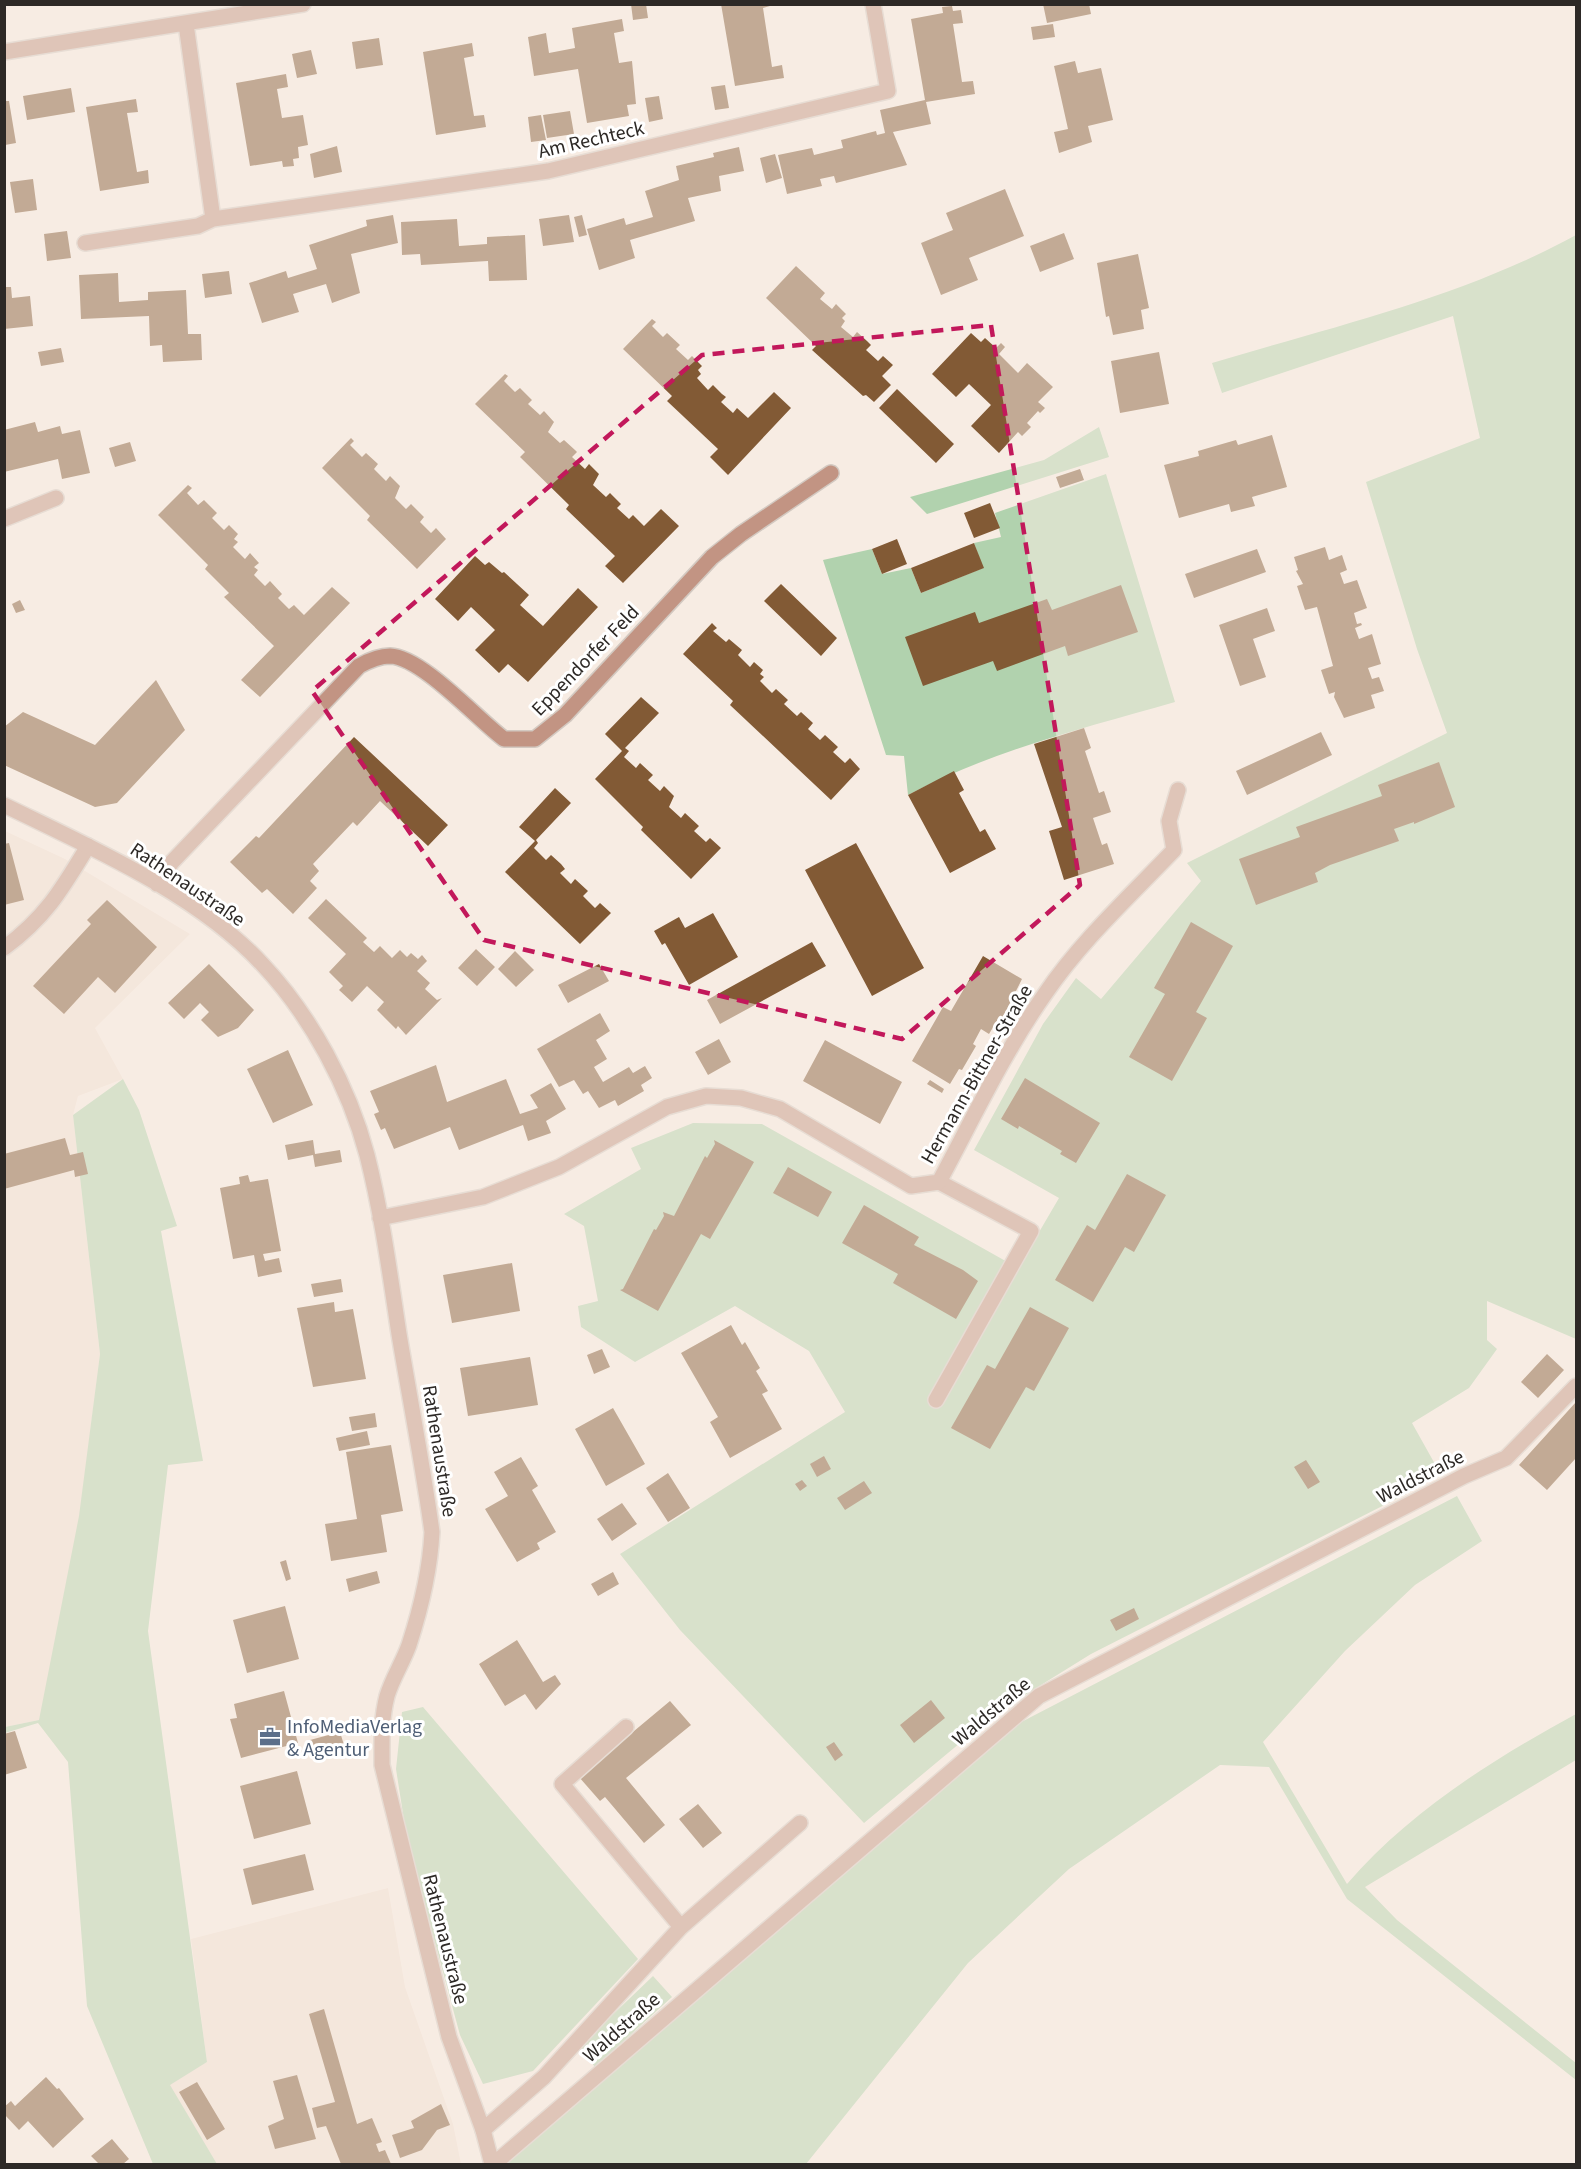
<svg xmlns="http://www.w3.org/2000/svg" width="1581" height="2169" viewBox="0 0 1581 2169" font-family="'Source Sans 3',sans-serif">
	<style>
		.built { fill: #f0dfd2 }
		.green { fill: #b1d2ae }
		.building { fill: #825a35 }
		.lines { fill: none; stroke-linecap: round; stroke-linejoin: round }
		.lane-casing { stroke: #d3c9c1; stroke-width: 18 }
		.street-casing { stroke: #d3c9c1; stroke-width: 18 }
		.lane { stroke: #c29483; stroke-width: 15 }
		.street { stroke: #c29483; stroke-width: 15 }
		.marked { fill: none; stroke: #c2185b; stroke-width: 4.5; stroke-dasharray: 12 8; stroke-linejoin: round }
		.labels { text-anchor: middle; stroke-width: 6; stroke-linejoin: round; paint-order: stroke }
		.street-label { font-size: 20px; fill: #2d2926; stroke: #fff }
		.service-label { font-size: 20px; fill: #4e5e75; stroke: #fff; text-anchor: start }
	</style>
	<rect width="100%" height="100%" fill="#f7ece3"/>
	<path class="built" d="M5,831L65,859L190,934L95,1028L123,1079L78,1096L73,1115L100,1354L65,1632L39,1720L5,1727Z
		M388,1888L405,1987L453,2124L461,2164H217L169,2085L207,2062L191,1939Z"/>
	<path class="green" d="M1576,235V1339L1487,1301V1340L1497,1349L1469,1388L1412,1423L1440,1473L1404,1495L1091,1654L996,1713L864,1823L680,1630L620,1554L845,1412L809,1351L735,1306L635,1362L581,1327L578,1306L598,1301L584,1226L564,1214L641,1169L631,1148L693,1123L762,1124L1018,1268L1059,1198L974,1150L1043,1024L1076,978L1101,999L1201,881L1187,863L1447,733L1417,649L1366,482L1480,438L1453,316L1222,393L1212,363C1335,326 1463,297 1576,235Z
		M1099,427L1109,457L927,514L910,497L1044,460Z
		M1106,474L1175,702C1084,728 991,751 908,795L904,756L886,755L823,560L872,549L882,574L911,568L921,593L983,568L974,543L1001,537L995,513Z
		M123,1079L139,1110L177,1226L161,1231L203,1461L168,1465L148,1631L207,2062L170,2085L217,2164H153L87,2006L68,1762L38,1723L5,1733V1727L39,1720L79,1516L100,1354L73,1115Z
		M1457,1496L1482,1541L1415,1585L1345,1651L1263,1742L1347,1884C1409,1812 1493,1759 1576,1714V1760L1365,1887L1397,1920L1576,2063V2080L1347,1899L1269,1767L1220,1765L1069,1869L968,1963L806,2164H509V2161L701,1997L1000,1733Z
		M423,1707L638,1959L533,2071L483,2084L460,2035L407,1839L396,1769L402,1712Z
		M653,1976L672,1997L595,2067L579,2047Z"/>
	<path class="building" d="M631,4H646L648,18L633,20Z
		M721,4H777L763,8L772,67L782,65L784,78L735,86Z
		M1043,4H1089L1091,14L1047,23Z
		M952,6L953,11L961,10L963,23L953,24L962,82L973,81L975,94L926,102L931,124L893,132L907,165L836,183L834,176L820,179L822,186L787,194L778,155L812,148L814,155L843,148L841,140L876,131L877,135L885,133L880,110L925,100L911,19L943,13L942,7Z
		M622,19L624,31L614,33L619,63L632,61L636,104L627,105L629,116L587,123L578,69L534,76L528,37L546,33L549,53L575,48L572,28Z
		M1053,24L1055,37L1033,40L1031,27Z
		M379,38L383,65L356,69L352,42Z
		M472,43L474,56L464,58L474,116L484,115L486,127L436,135L423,52Z
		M311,50L317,74L297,78L292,54Z
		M1075,61L1078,73L1101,68L1113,120L1088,126L1092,142L1059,153L1054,132L1068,129L1054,66Z
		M286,74L288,87L277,89L282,118L303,115L308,145L298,147L299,158L293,159L294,166L283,167L282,161L250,166L236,83Z
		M725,85L729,108L715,110L711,87Z
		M71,88L75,112L27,120L23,96Z
		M659,96L663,119L649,122L645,98Z
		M136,99L138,112L127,113L137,172L148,170L149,183L100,191L86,107Z
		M5,101H9L16,143L5,145Z
		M570,111L574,134L547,138L543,115Z
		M541,115L546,140L531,142L528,117Z
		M337,146L342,172L314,178L310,154Z
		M739,147L744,171L719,176L721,191L688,198L695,221L630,240L635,258L599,270L587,229L624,218L626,225L653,217L645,191L679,180L676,166L714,157L713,153Z
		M775,154L782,178L766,183L760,158Z
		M33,179L37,210L15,213L10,182Z
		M1005,189L1024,236L969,258L978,280L941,295L921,243L953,230L946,213Z
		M393,215L398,243L351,254L360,293L332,303L326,284L293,294L299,312L262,323L249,283L286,271L288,278L317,269L309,245L367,226L366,220Z
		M569,215L574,242L543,246L539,219Z
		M582,215L587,235L579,237L574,217Z
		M457,219L459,246L487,244V237L525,235L527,280L489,281L488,261L421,265L420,254L402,255L401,222Z
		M67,231L71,258L47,261L44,234Z
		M1064,233L1074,259L1040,272L1030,246Z
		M1138,254L1149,308L1141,310L1144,329L1113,335L1109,316L1106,317L1097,263Z
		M796,266L825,293L820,299L832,309L836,304L846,314L842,318L845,321L841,327L853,337L857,332L867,341L871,345L866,350L878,361L883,356L893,365L882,376L891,385L874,402L866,395L863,396L812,350L816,346L766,298Z
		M229,271L232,294L205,298L202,274Z
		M118,273L119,302L148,300V292L186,290L188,334H201L202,360L163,362L162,345L150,346L149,316L81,319L79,275Z
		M4,287H11L12,298L30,296L33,326L4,329Z
		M652,319L656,322L652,326L663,337L667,333L680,345L676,349L688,360L692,356L702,366L698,370L701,374L697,378L708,390L713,385L722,394L726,397L721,402L733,413L737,408L748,418L774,392L791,408L728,475L710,457L718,449L667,401L672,396L623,349Z
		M971,333L981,342L985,338L996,348L1001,343L1005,347L999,354L1018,373L1027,363L1053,387L1038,402L1045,408L1040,413L1038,411L1027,423L1031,427L1022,436L1018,432L999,453L971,426L991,405L969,384L956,397L932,374Z
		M61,348L64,362L41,366L38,352Z
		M1159,352L1169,404L1120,413L1111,361Z
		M505,374L508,376L504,381L515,392L520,388L532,400L528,404L540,415L544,411L554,422L548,432L560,443L564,440L575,450L577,452L572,457L585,469L589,464L599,474L593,485L606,497L610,493L621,504L617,508L629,519L633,515L644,526L661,509L679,526L623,583L605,566L615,556L566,509L569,505L520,457L525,452L475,404Z
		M897,389L954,444L936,463L879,408Z
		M35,422L38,432L60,426L62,434L80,430L90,473L62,479L58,459L4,472V430Z
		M1272,435L1287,487L1252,497L1255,506L1231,512L1229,504L1179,518L1164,465L1199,456L1198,451L1236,440L1238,445Z
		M351,438L354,441L350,445L362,457L366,453L378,464L374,469L386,481L390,476L400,486L395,498L406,509L411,504L424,517L420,522L431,533L436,528L446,539L417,569L367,520L370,516L322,468Z
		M130,442L136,461L115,467L109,448Z
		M1080,469L1084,480L1060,488L1056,477Z
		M188,485L192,488L187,493L198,505L204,500L217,513L212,518L224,530L229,525L238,534L234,539L238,542L233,547L245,559L250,553L259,563L254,567L258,570L254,575L265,586L270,581L282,594L278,598L289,609L294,605L304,615L332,587L350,603L260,697L241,680L274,646L224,597L229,593L205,569L208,565L158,515Z
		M990,503L1000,528L974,538L964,513Z
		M897,539L907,564L882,574L872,549Z
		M974,543L984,568L921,593L911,568Z
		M1325,547L1329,560L1342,555L1347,570L1340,573L1344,584L1357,580L1367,608L1354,613L1357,624L1361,623L1362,625L1355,628L1359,639L1372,634L1381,664L1368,668L1372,679L1379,677L1384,691L1371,695L1375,708L1344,718L1334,697L1335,692L1329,694L1321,670L1333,666L1317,607L1305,610L1297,586L1303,584L1296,571L1298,570L1294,557Z
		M1257,549L1266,572L1194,598L1185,574Z
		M475,556L485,565L489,562L502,573L504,572L529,595L520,605L543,626L578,588L598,607L528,682L508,664L499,673L475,650L495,630L471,607L458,621L435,599Z
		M781,584L837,638L821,656L764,601Z
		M1121,585L1138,632L1068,656L1065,646L997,671L993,661L923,686L905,637L975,612L979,623L1047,599L1052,610Z
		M20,600L25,610L16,613L12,604Z
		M1267,608L1275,631L1253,639L1266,677L1240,686L1219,625Z
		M712,623L717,628L713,631L726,642L729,639L742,650L738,655L750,667L754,662L763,670L760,674L764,677L760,681L772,693L776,689L788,700L784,704L797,716L801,712L813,723L808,729L820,740L825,735L838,747L833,752L845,763L850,758L860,769L831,800L730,705L733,701L683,654Z
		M156,680L185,730L117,803L95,807L4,765V727L23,712L95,745Z
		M641,697L659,713L625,748L629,751L624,757L636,768L640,763L653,775L648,780L660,791L664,786L674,796L669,807L681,818L685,813L699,826L694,831L706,842L710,838L721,848L691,879L641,830L643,827L595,779L622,751L605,734Z
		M1084,728L1091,748L1085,751L1099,793L1104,791L1111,812L1093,818L1102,845L1107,843L1114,864L1064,880L1049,831L1062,827L1034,744Z
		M1321,732L1332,755L1247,795L1236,771Z
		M354,737L448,825L428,846L380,801L357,826L353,822L313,864L319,871L310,881L317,888L293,914L267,889L262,893L230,862L256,836L259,838Z
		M1439,762L1455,807L1414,824V822L1394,829L1399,841L1330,865L1315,873L1318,882L1256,905L1239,859L1300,837L1296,827L1382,796L1378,785Z
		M954,771L964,790L959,793L980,832L985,829L996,849L950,873L908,795Z
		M555,788L571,803L536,840L538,843L534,848L546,860L551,855L561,864L565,869L560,873L571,884L575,879L588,891L583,896L595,908L600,903L611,913L580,944L505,872L535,841L519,827Z
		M9,843L24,900L4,905V844Z
		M856,843L924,968L872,996L805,870Z
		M326,899L367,938L363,942L374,952L380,946L392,958L400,950L407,957L411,953L418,959L422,955L427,961L417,971L430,983L425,989L437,1000L442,998L406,1035L398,1026L396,1029L377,1010L384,1002L367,986L352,1002L339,990L343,986L329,972L346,954L308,918Z
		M107,900L157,947L115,993L98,977L64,1014L33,986L91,924L87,920Z
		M713,913L738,957L689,985L665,943L662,945L654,931L679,917L685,928Z
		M1191,922L1233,946L1196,1012L1207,1018L1172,1081L1129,1057L1165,994L1154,988Z
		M812,942L826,966L720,1024L707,1000Z
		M476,949L495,967L477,986L458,968Z
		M515,951L534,970L516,987L498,969Z
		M983,956L1022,979L1001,1021L998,1019L989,1034L981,1029L973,1044L976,1046L962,1070L959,1069L950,1084L912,1061L943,1007L951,1011Z
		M209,964L254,1010L238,1028L218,1037L201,1020L209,1012L200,1003L184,1019L168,1003Z
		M599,964L609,981L568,1003L558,985Z
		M600,1013L610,1031L596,1040L607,1059L594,1067L603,1082L629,1067L633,1073L645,1066L652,1078L641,1085L644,1091L618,1106L615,1100L599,1108L588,1091L583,1094L574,1080L559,1087L537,1049Z
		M719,1039L731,1062L708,1075L695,1052Z
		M825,1040L902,1082L880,1124L803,1081Z
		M288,1050L313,1105L273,1123L247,1069Z
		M436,1065L447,1102L506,1079L520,1114L538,1108L530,1095L551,1083L566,1109L546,1121L551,1133L528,1141L523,1125L459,1150L450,1127L394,1149L385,1128L381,1130L374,1114L379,1112L370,1091Z
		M1025,1078L1100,1123L1076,1163L1060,1154L1062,1151L1019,1126L1018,1129L1001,1119Z
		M930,1080L944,1089L942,1093L927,1084Z
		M65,1138L70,1155L83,1152L88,1174L75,1177L74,1170L4,1189V1154Z
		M313,1140L315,1154L340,1150L342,1162L315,1167L313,1155L288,1160L285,1145Z
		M714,1140L754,1162L710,1239L701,1234L658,1311L620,1290L623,1289L654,1229L656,1230L664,1216L663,1212L674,1216L705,1156L707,1158L715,1144Z
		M788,1167L832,1192L818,1217L773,1193Z
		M1127,1174L1166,1195L1134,1252L1125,1247L1093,1302L1055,1280L1087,1225L1095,1230Z
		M248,1175L250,1182L268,1179L281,1251L263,1254L265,1261L279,1258L282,1272L258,1277L254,1255L233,1259L220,1188L240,1184L239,1177Z
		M864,1205L919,1237L914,1245L963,1270L978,1281L956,1319L893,1283L898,1274L842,1243Z
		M512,1263L520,1311L452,1323L443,1275Z
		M341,1279L343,1292L314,1297L311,1284Z
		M334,1302L335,1312L353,1309L366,1379L313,1387L297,1308Z
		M1030,1307L1069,1328L1034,1391L1026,1387L990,1449L951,1428L987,1365L995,1369Z
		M731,1325L742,1345L745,1342L760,1368L756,1371L768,1391L762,1394L782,1429L730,1458L710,1422L718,1417L681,1353Z
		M602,1349L610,1367L594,1374L587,1355Z
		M1547,1354L1564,1370L1538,1398L1521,1382Z
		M530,1357L538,1405L468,1416L460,1368Z
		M1576,1402V1458L1547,1490L1519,1465Z
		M613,1408L645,1464L606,1486L575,1429Z
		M375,1413L377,1427L352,1431L349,1417Z
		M367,1431L370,1445L339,1451L336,1438Z
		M391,1445L403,1511L381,1515L387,1552L331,1561L325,1524L357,1519L346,1452Z
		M824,1456L831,1469L817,1477L810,1464Z
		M521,1457L538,1486L532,1490L556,1532L537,1543L540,1549L517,1562L485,1509L508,1496L494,1472Z
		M1306,1460L1320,1482L1308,1489L1294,1467Z
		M668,1473L690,1508L668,1522L646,1488Z
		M802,1480L807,1486L800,1491L795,1484Z
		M864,1481L872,1493L845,1510L837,1498Z
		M622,1503L637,1524L612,1541L597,1519Z
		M286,1560L291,1579L286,1581L280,1562Z
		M377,1571L380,1583L349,1592L346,1579Z
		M613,1572L619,1584L598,1596L591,1584Z
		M285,1606L299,1659L247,1673L233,1620Z
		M1134,1608L1139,1619L1116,1631L1110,1620Z
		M517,1640L543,1682L555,1675L561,1684L536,1710L525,1694L505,1706L479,1664Z
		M284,1691L298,1743L241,1758L230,1719L237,1718L234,1704Z
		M931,1700L945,1718L914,1743L900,1725Z
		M670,1701L691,1725L626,1778L665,1825L644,1843L605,1797L600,1801L579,1777Z
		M15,1731L27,1768L4,1775V1734Z
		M340,1732L344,1745L313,1753L310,1740Z
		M834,1742L843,1755L835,1761L826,1747Z
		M297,1771L311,1824L254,1839L240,1786Z
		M698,1804L722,1833L703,1848L679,1819Z
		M305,1854L314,1890L252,1905L243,1869Z
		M324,2009L357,2124L372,2118L382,2142L376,2144L379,2152L385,2150L391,2164H341L326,2126L317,2128L312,2108L335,2102L309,2014Z
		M297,2075L316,2139L275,2149L268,2126L284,2119L273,2081Z
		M46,2077L57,2089L59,2088L84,2119L53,2148L28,2121L19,2130L4,2114V2107L11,2101L15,2106Z
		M197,2082L225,2129L207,2140L179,2092Z
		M441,2104L450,2125L437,2130L422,2150L400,2158L392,2135L414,2128L411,2121Z
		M112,2139L129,2159L123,2164H99L91,2156Z"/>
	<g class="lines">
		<defs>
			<path id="lane" d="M4,519L56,498
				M4,948C46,917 62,889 88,846
				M936,1400L1031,1231L939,1182
				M626,1727L562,1784L681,1927
				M483,2130L544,2077L681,1927L800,1823"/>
			<path id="street" d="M186,24L213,219
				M4,52L303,4
				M85,243L198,226L213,219L548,171L888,91L873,4
				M4,805C90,847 198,894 263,965C311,1016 349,1087 367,1155C382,1214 390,1275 399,1334C410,1400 423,1466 432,1532C430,1572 421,1608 409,1645C403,1662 392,1679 387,1696C381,1719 382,1742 382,1765L449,2037L483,2130L492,2164
				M157,884L172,862L359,666C368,661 379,656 390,656C422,657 477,719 504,739H535L565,715L712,557L741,534L831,473
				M380,1218L483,1197L559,1167L667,1107L706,1096L741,1098L780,1109L911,1186L939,1182C973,1119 1004,1052 1045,994C1081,941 1130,896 1174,850L1169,821L1178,790
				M494,2164L1039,1696L1464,1476L1506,1458L1576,1386"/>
		</defs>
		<use href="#lane" class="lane-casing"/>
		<use href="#street" class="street-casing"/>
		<use href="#lane" class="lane"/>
		<use href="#street" class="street"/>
	</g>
	<path d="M0 0H1581V2169H0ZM991,325L1080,885L902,1039L484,940L312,691L702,355Z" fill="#f7ece3" fill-opacity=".55" fill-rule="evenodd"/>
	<path class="marked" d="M991,325L1080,885L902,1039L484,940L312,691L702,355Z"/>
	<defs>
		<symbol id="office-bare" viewBox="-9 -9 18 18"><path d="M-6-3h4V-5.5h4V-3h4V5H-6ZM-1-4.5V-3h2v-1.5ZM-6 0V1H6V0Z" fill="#5c6f8a" stroke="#fff" stroke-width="2.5" paint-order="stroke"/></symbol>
	</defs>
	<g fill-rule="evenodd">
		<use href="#office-bare" x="255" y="1722" width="30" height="30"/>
	</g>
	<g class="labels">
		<g class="street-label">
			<text transform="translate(591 139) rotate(-13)" y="7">Am Rechteck</text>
			<text transform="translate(585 660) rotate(-46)" y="7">Eppendorfer Feld</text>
			<text transform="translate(188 884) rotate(34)" y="7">Rathenaustraße</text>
			<text transform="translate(976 1074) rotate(-60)" y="7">Hermann-Bittner-Straße</text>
			<text transform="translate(440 1451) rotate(81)" y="7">Rathenaustraße</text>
			<text transform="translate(1420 1476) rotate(-27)" y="7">Waldstraße</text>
			<text transform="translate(991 1711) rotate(-40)" y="7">Waldstraße</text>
			<text transform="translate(446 1939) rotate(76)" y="7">Rathenaustraße</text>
			<text transform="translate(621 2027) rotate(-41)" y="7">Waldstraße</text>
		</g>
		<g class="service-label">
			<text x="287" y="1733">InfoMediaVerlag<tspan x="287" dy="23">&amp; Agentur</tspan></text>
		</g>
	</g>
	<rect width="1581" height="2169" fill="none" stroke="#2d2926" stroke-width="12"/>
</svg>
